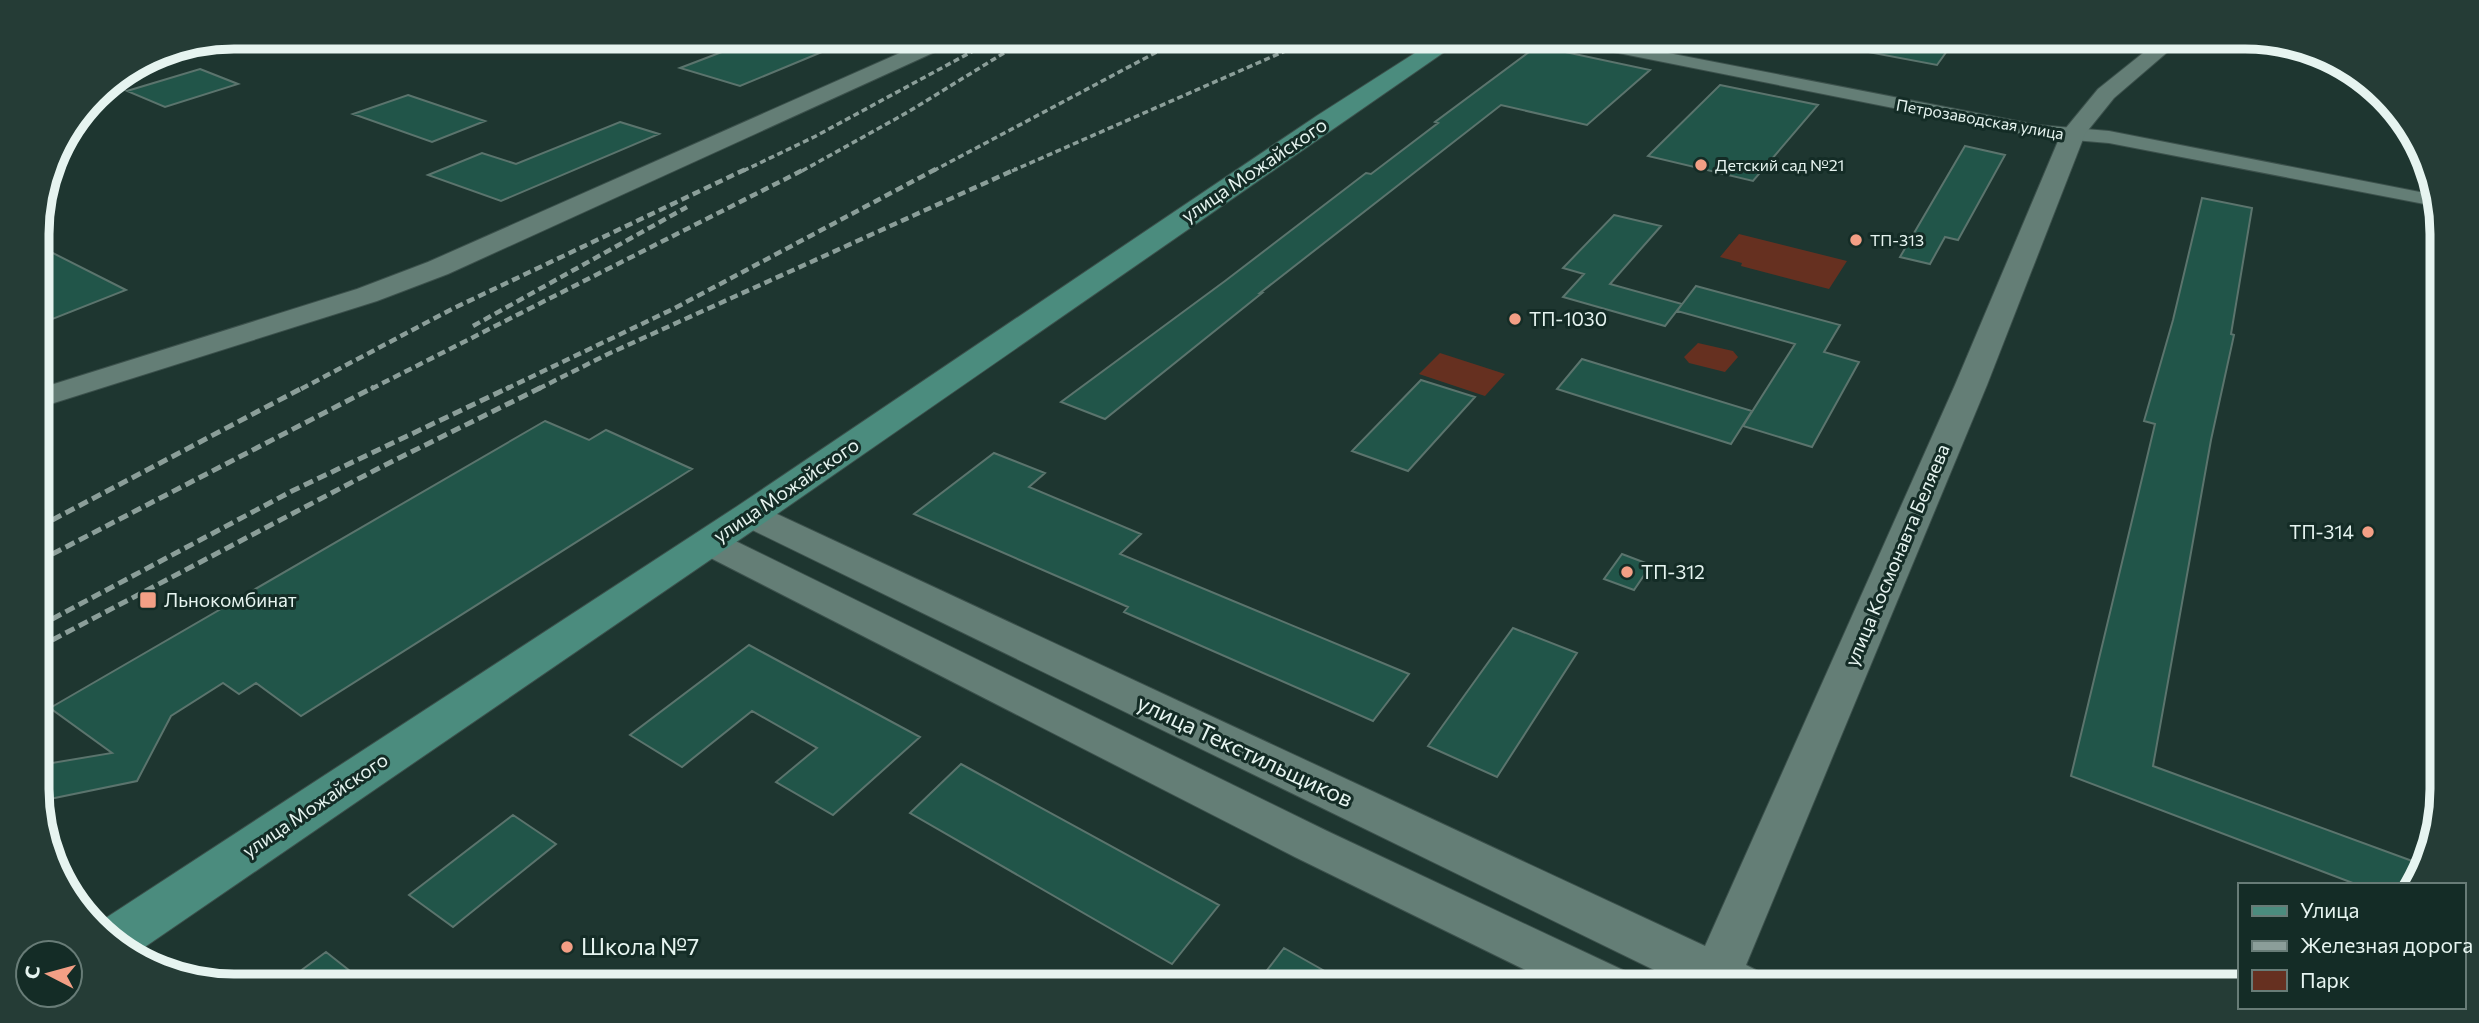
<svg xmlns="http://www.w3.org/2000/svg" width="2479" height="1023" viewBox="0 0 2479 1023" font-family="Commissioner,sans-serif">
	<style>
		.green { fill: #663020 }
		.building { fill: #215549; stroke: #5b746d; stroke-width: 2 }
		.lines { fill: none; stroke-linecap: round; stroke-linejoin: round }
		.minor-casing { stroke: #3c514c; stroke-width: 2 }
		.tertiary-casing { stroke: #3c514c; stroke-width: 2 }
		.secondary-casing { stroke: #3c514c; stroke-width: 2 }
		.minor { fill: #647e76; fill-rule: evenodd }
		.tertiary { fill: #647e76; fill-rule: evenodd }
		.secondary { fill: #4b8c7e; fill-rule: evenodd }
		.rail-far2 { stroke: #8b9e99; stroke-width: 3.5; stroke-dasharray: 6 3.5; stroke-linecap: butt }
		.rail-far1 { stroke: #8b9e99; stroke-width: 4.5; stroke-dasharray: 8 4.5; stroke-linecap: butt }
		.rail { stroke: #8b9e99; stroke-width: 5; stroke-dasharray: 10 5; stroke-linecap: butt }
		.poi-dot { fill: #f39f85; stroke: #142c26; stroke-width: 2.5 }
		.labels { text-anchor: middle; stroke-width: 6; stroke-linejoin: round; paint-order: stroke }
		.far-street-label { font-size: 16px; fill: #e6f4f0; stroke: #142c26 }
		.far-poi-label { font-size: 16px; fill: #e6f4f0; stroke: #142c26; text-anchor: start }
		.street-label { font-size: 19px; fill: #e6f4f0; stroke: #142c26 }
		.poi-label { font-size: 19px; fill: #e6f4f0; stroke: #142c26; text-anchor: start }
		.near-street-label { font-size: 23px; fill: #e6f4f0; stroke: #142c26 }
		.near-poi-label { font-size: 23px; fill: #e6f4f0; stroke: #142c26; text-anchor: start }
		.rim { fill: none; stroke: #e6f4f0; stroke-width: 9 }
	</style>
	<rect width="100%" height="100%" fill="#1e3630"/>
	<path class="green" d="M1739,234L1847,261L1829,289L1741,266L1742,263L1720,257Z
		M1698,343L1733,351L1738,357L1725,372L1689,363L1684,357Z
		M1440,353L1505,374L1485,396L1419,374Z"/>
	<path class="building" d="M761,37H858L740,86L680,68Z
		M1854,37H1957L1937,65L1852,49Z
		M1537,46L1650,70L1587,125L1501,105L1260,293H1262L1105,419L1061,402L1225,281L1366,173L1371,174L1438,123L1435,122Z
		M200,69L238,84L165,107L127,91Z
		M1720,85L1818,105L1753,181L1648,156Z
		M408,95L485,121L432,142L353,114Z
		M620,122L659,134L501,201L428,175L482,153L516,164Z
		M1965,146L2005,155L1958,240L1945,237L1930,264L1900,257Z
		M2202,198L2252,208L2231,334L2234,335L2211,440L2153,766L2415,862V876L2409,885H2358L2071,776L2155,424L2144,421L2173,320Z
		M1614,215L1661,226L1610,284L1682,304L1665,326L1563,297L1584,274L1563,268Z
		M37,245L126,290L50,320L38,313Z
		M1696,286L1840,325L1824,352L1859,362L1812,447L1743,426L1795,344L1677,311Z
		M1582,359L1752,411L1731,444L1557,389Z
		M1421,380L1475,397L1408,471L1352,451Z
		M545,421L589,440L606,430L692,469L301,716L256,683L239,694L223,683L171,716L137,781L40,801V765L112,753L50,708Z
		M994,453L1045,473L1029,487L1141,534L1120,554L1409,674L1373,721L1124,612L1128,607L914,514Z
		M1622,554L1651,565L1634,590L1604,579Z
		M1513,628L1577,653L1497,777L1428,746Z
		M749,645L920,737L833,815L776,782L817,748L752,711L682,767L630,735Z
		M961,764L1219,905L1172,964L910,813Z
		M513,815L556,844L453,927L409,895Z
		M1284,948L1351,986H1255Z
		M326,952L369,986H280Z"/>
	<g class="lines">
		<defs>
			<path id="minor" d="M1555,37H1586L2038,125L2109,131L2435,195L2440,207L2109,143L2038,137L1994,128L1563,42Z"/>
			<path id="tertiary" d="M936,37H962L959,41L448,274L377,301L38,408V389L357,289L428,262Z
				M2163,37H2185L2114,98L2085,134L1987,385L1746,965L1758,971L1765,986H1687L738,523L732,515L738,507L750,504L762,507L1705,946L1955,385L2061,134L2098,89Z
				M708,531L721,534L1327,831L1625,971L1632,986H1558L1295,857L695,550L690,542L695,534Z"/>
			<path id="secondary" d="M1440,37H1466L764,523L136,953L95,925L736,507L1318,115Z"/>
		</defs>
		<use href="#minor" class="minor-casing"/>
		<use href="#tertiary" class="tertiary-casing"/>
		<use href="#secondary" class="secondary-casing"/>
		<use href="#minor" class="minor"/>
		<use href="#tertiary" class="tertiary"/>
		<use href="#secondary" class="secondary"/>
		<path class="rail-far2" d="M743,171L814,137L999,37
			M802,171L908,112L1030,37
			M933,171L1185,37
			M1012,171L1317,37"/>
		<path class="rail-far1" d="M473,326L687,207
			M301,389L452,309L746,169
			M371,389L805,169
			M506,389L675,308L936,169
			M538,389L608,354L1016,169"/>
		<path class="rail" d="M39,527L304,387
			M39,561L374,387
			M39,626L292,491L510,387
			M39,647L381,467L542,387"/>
	</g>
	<g class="poi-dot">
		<circle cx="1701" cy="165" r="7"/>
		<circle cx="1856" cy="240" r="7"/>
		<circle cx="1515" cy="319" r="7"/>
		<circle cx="2368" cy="532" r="7"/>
		<circle cx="1627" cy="572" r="7"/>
		<rect x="139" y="591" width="18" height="18" rx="3.5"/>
		<circle cx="567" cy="947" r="7"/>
	</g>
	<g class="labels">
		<g class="far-street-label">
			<text transform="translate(1980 119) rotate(10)" y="6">Петрозаводская улица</text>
		</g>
		<g class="far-poi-label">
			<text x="1715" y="171">Детский сад №21</text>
			<text x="1870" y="246">ТП-313</text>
		</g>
		<g class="street-label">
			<text transform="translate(1254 170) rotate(-34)" y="7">улица Можайского</text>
			<text transform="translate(786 490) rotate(-34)" y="7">улица Можайского</text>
			<text transform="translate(1897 555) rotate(-67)" y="7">улица Космонавта Беляева</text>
			<text transform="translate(315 805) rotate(-34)" y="7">улица Можайского</text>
		</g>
		<g class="poi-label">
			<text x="1529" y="326">ТП-1030</text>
			<text x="2354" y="539" text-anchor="end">ТП-314</text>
			<text x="1641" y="579">ТП-312</text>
			<text x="164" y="607">Льнокомбинат</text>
		</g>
		<g class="near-street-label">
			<text transform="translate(1245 751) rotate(25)" y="8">улица Текстильщиков</text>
		</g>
		<g class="near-poi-label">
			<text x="581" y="955">Школа №7</text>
		</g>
	</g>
	<path d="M0 0H2479V1023H0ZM234 49H2245A185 185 0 0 1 2430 234V789A185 185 0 0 1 2245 974H234A185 185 0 0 1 49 789V234A185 185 0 0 1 234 49Z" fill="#253c36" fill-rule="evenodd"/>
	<path class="rim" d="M234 49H2245A185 185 0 0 1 2430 234V789A185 185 0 0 1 2245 974H234A185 185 0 0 1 49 789V234A185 185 0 0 1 234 49Z"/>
	<rect x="2238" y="883" width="228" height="126" fill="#142c26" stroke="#687c77" stroke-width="2"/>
	<rect x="2252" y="906" width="35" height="10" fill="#4b8c7e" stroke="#687c77" stroke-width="2"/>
	<text x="2300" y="918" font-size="21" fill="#e6f4f0">Улица</text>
	<rect x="2252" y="941" width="35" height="10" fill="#8b9e99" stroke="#687c77" stroke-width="2"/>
	<text x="2300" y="953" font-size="21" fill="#e6f4f0">Железная дорога</text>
	<rect x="2252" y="970" width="35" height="21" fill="#663020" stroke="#687c77" stroke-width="2"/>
	<text x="2300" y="988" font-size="21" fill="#e6f4f0">Парк</text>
	<g transform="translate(49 974) rotate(276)"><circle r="33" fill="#142c26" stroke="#687c77" stroke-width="2"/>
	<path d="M0-5L12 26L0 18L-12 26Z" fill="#f39f85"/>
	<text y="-10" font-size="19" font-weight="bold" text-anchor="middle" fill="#e6f4f0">С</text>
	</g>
</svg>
